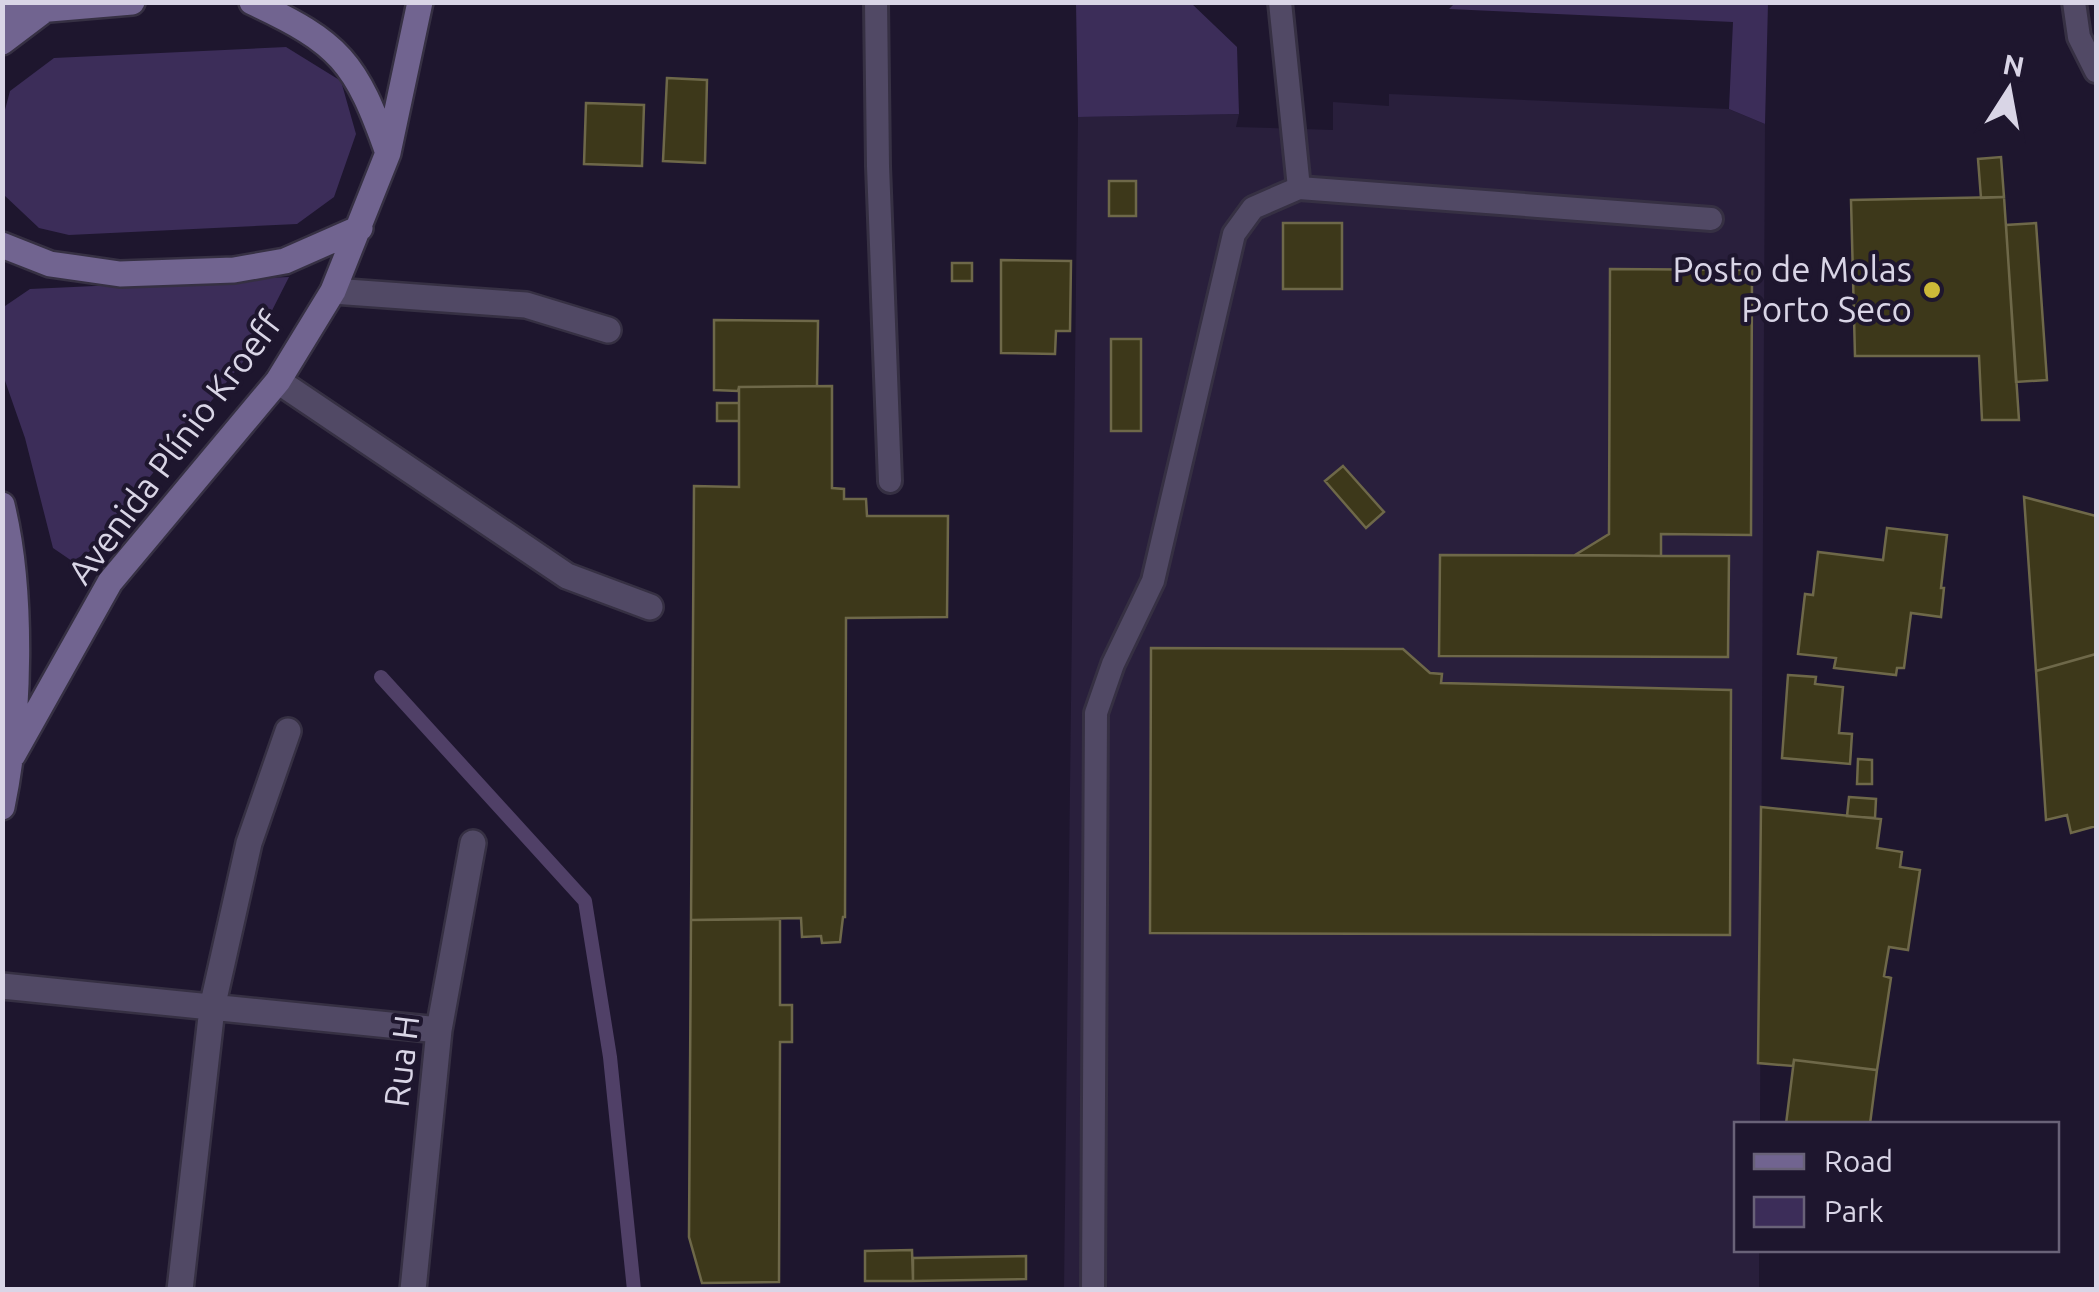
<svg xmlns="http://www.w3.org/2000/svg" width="2099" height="1292" viewBox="0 0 2099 1292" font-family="Ubuntu,sans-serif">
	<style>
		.built { fill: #291f3c }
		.green { fill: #3c2d59 }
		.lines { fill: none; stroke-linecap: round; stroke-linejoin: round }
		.stream { stroke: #504067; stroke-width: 14 }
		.building { fill: #3d381a; stroke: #6e6849; stroke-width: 2.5 }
		.service-casing { stroke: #363043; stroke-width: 28 }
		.minor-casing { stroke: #363043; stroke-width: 30 }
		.secondary-casing { stroke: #363043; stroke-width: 30 }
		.service { stroke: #514965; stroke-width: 22 }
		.minor { stroke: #514965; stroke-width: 25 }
		.secondary { stroke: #716490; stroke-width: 25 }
		.poi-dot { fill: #cdb938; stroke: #1e162e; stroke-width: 4 }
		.labels { text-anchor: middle; stroke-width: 8; stroke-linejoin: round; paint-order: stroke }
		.poi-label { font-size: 35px; fill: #d9d5e6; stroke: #1e162e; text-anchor: end }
		.street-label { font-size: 35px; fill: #d9d5e6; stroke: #1e162e }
	</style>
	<rect width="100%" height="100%" fill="#1e162e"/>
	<path class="built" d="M1389,94L1729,109L1765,124L1760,1124H1736V1250H1759V1289L1064,1290L1078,117L1239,114L1236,127L1333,130V102L1389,106Z"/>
	<path class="green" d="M1456,2L1768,3L1765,124L1729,109L1733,22L1449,9Z
		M1076,3H1191L1237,47L1239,114L1078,117Z
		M286,47L341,81L356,134L334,197L297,224L69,235L39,228L4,195L2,121L10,91L54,58Z
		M289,277L251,352L89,552L72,561L53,548L25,438L3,375L5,306L30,289Z"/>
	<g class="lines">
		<path class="stream" d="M381,677L585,901L610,1057L634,1290"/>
	</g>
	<path class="building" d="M667,78L707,80L705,163L663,161Z
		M586,103L644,105L642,166L584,164Z
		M2001,157L2004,197L1981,198L1978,159Z
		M1109,181H1136V216H1109Z
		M2004,197L2019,420H1982L1979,356H1855L1851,200Z
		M1283,223H1342V289H1283Z
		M2036,223L2047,380L2016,382L2006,225Z
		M1001,260L1071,261L1070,331H1056L1055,354L1001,353Z
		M952,263H972V281H952Z
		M1610,269L1752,270L1751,535L1661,534V556L1575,555L1609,534Z
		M714,320L818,321L817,386L739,387L738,391L714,390Z
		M1111,339H1141V431H1111Z
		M832,386V488L844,489V499H866L867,516H948L947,617L846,618L845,917H843L840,942L822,943L821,936L802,937L801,918L691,920L694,486L739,487V387Z
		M717,403H739V421H717Z
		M1343,466L1384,512L1366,528L1325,481Z
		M2024,497L2096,516V654L2036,671Z
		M1887,528L1947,535L1941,588H1944L1941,617L1911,613L1904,668H1897L1896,675L1834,668L1836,658L1798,654L1805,594L1813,595L1818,552L1883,560Z
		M1440,555L1729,556L1728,657L1439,656Z
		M1151,648L1403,649L1430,673L1442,674L1441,683L1731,690L1730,935L1150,933Z
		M2096,654V826L2071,833L2067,815L2046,820L2036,671Z
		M1788,675L1816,677L1815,684L1843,687L1839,733L1852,734L1850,764L1782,758Z
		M1858,759L1872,760V784H1857Z
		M1849,797L1876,799L1875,818L1847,816Z
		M1761,807L1881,819L1877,848L1902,852L1900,867L1920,870L1908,950L1889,947L1884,976L1891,978L1877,1070L1794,1060L1793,1066L1758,1063Z
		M780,919V1005H792V1042H780L779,1282L702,1283L689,1237L691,920Z
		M1794,1060L1877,1070L1870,1124H1786Z
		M912,1250L913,1281H865V1251Z
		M1026,1256V1279L913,1281V1258Z"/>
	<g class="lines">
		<defs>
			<path id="service" d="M876,2L878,166L890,481
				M1280,2L1299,188L1711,219
				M2074,2L2079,37L2096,71
				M1093,1290L1096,713L1113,664L1153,581L1234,234L1253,208L1299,188"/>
			<path id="minor" d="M333,291L526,305L608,330
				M278,381L567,576L650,607
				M2,986L439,1030
				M180,1290L212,1008L249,843L288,731
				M413,1290L439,1030L473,843"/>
			<path id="secondary" d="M252,2C340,43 356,62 388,153
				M2,13L132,2
				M2,42L47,8
				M2,245L50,264L120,274L234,270L285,261L360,228
				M2,505C23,591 20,721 2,807
				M13,755L110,582L278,381L333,291L388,153L420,2"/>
		</defs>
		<use href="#service" class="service-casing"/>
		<use href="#minor" class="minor-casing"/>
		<use href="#secondary" class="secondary-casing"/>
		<use href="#service" class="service"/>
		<use href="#minor" class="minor"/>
		<use href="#secondary" class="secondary"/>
	</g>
	<circle class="poi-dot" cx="1932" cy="290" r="10"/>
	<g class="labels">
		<g class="poi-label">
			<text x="1912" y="282">Posto de Molas<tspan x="1912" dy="40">Porto Seco</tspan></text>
		</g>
		<g class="street-label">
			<text transform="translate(175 448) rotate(-53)" y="12">Avenida Plínio Kroeff</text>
			<text transform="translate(402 1061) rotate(-83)" y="12">Rua H</text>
		</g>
	</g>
	<rect width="2099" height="1292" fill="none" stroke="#d9d5e6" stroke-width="10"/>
	<rect x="1734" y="1122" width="325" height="130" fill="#1e162e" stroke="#696278" stroke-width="2.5"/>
	<rect x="1754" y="1154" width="50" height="15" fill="#716490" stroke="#696278" stroke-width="2.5"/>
	<text x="1824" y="1172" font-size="30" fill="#d9d5e6">Road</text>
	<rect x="1754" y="1197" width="50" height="30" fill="#3c2d59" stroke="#696278" stroke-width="2.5"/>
	<text x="1824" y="1222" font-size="30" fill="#d9d5e6">Park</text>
	<g transform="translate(2009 90) rotate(11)" stroke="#1e162e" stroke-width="8" paint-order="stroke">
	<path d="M0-8L18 38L0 25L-18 38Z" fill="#d9d5e6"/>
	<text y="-15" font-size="28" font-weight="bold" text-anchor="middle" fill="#d9d5e6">N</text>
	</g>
</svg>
